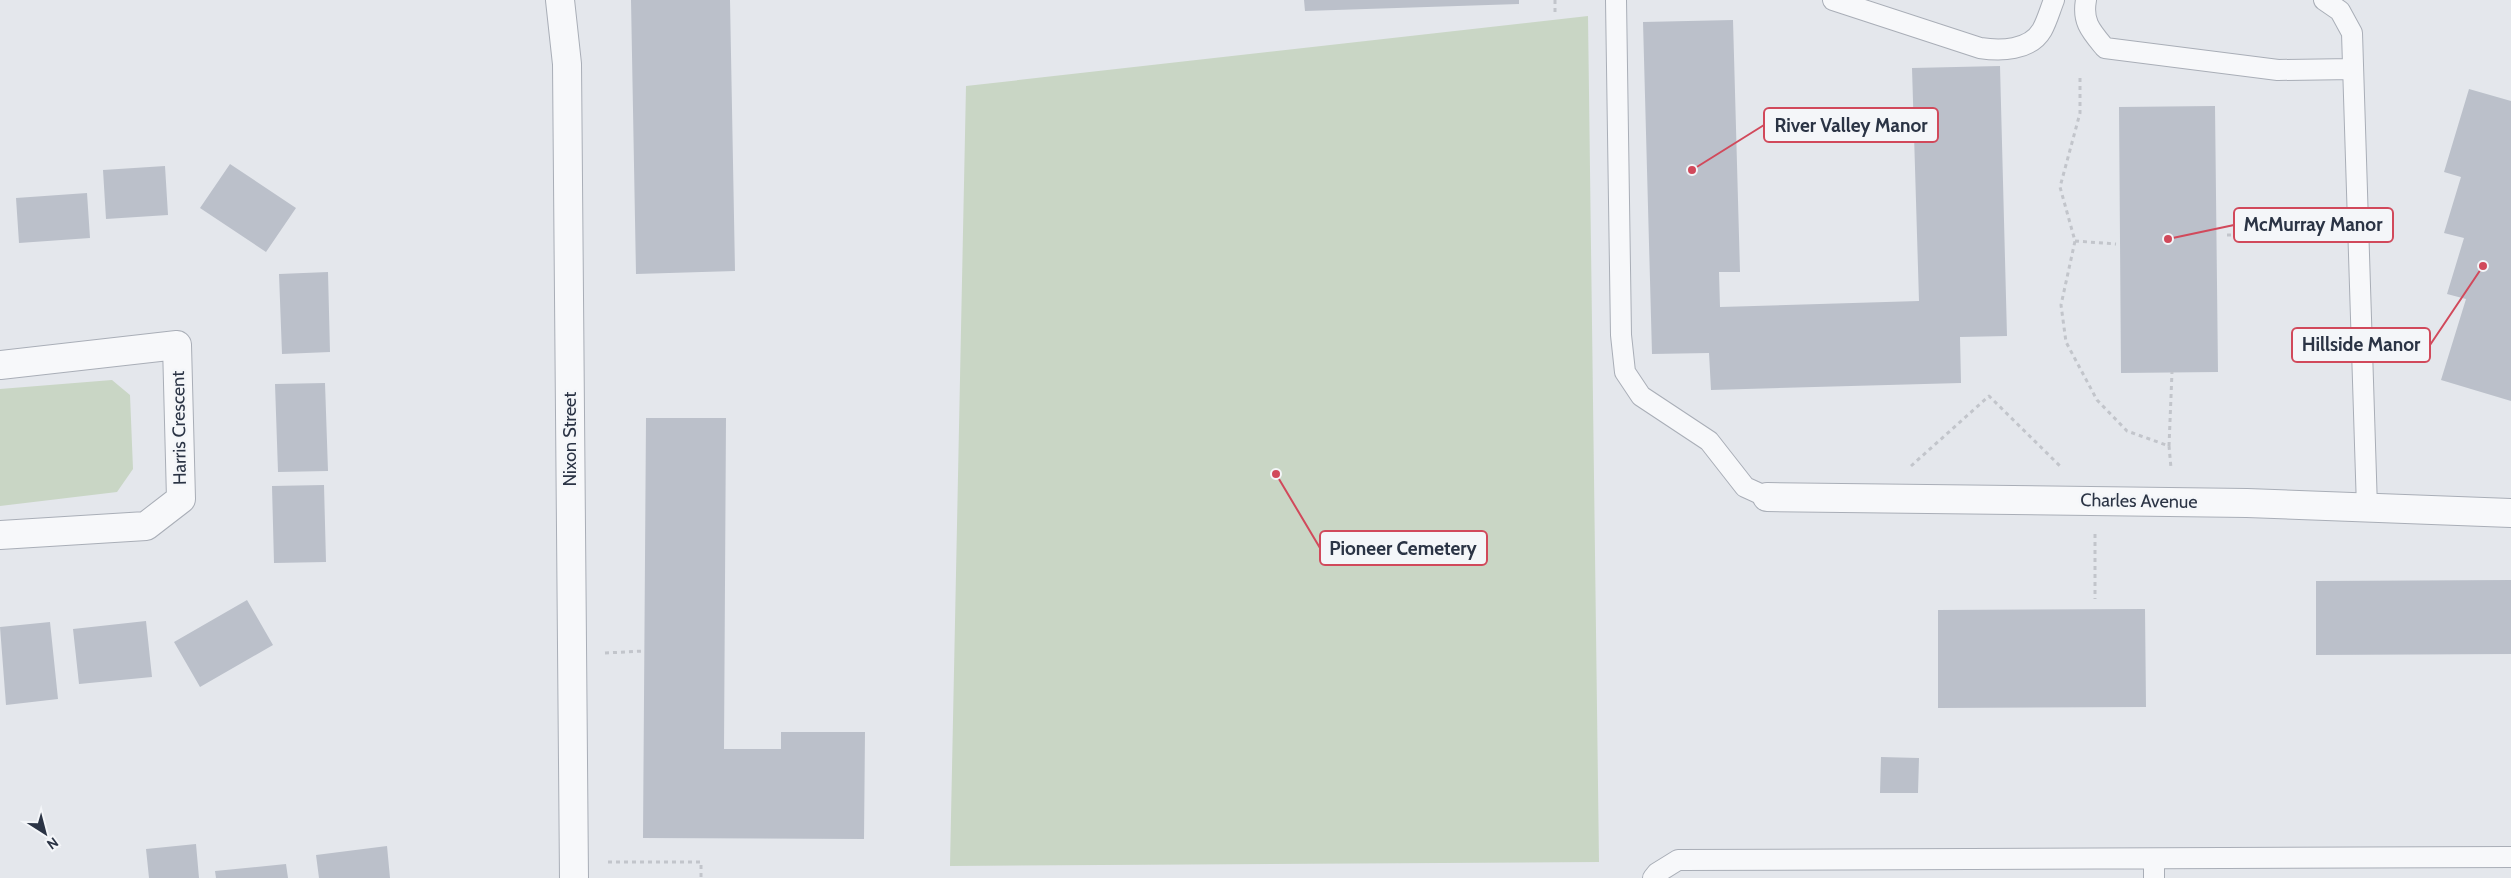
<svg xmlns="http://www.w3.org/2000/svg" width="2511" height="878" viewBox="0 0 2511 878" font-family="Cabin,sans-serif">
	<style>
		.green { fill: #c9d6c5 }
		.building { fill: #bbc0ca }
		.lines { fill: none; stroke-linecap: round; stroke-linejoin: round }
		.lane-casing { stroke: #a9aeb7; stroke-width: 22 }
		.street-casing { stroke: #a9aeb7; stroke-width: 30 }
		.path { stroke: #c2c5cb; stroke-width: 3; stroke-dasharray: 4 4; stroke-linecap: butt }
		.lane { stroke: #f7f8fa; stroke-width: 20 }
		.street { stroke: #f7f8fa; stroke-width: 28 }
		.labels { text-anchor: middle; stroke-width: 5; stroke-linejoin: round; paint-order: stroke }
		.street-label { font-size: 18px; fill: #2b3445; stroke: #f4f6f9 }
		.leader { fill: none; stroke: #d1495b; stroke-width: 2 }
		.callout-dot { fill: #d1495b; stroke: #f4f6f9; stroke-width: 2 }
		.callout { fill: #f4f6f9; stroke: #d1495b; stroke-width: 2 }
		.callout-label { font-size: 19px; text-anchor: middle; font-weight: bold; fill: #2b3445 }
	</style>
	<rect width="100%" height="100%" fill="#e4e7ec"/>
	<path class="green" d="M1588,16L1599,862L950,866L966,86Z
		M112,380L130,395L133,469L117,492L0,506V389Z"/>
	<path class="building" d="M631,0H730L735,271L636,274Z
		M1304,0H1519V4L1305,11Z
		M1733,20L1740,272H1719L1720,307L1919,301L1912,68L2000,66L2007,336L1960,337L1961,383L1711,390L1709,353L1652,354L1643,22Z
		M2469,89L2511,101V401L2441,380L2466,299L2447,294L2464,238L2444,233L2461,177L2444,172Z
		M2215,106L2218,372L2121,373L2119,107Z
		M230,164L296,208L266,252L200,208Z
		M165,166L168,215L106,219L103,170Z
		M87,193L90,238L19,243L16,198Z
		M328,272L330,352L282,354L279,274Z
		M325,383L328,471L278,472L275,384Z
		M646,418H726L724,749H781V732H865L864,839L643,838Z
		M324,485L326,562L274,563L272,486Z
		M2511,580V654L2316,655V581Z
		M247,600L273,645L200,687L174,642Z
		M2145,609L2146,707L1938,708V610Z
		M146,621L152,677L79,684L73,629Z
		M50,622L58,699L6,705L0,627Z
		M1881,757L1919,758L1918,793H1880Z
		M196,844L199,878H149L146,849Z
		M387,846L390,878H319L316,855Z
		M286,864L288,878H216L215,871Z"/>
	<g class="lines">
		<defs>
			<path id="lane" d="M1616,0L1621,335L1625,372L1641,396L1709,441L1745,487L1767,497
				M1833,0L1980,48C2000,51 2030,51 2042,30C2047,21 2050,10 2054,0
				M2086,0C2082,22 2091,31 2105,48L2278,70L2353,69
				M2324,0L2340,11L2352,33L2367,508
				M1653,878L1657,873L1678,860L2511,857
				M2154,878V859"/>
			<path id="street" d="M560,0L567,64L574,878
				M0,365L177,345L181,499L146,526L0,535
				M1767,497L2247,503L2511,513"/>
		</defs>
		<use href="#lane" class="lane-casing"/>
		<use href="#street" class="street-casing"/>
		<path class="path" d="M1555,0V13
			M2080,78V113L2060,187L2075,241L2061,305L2066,342L2097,400L2127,431L2169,446L2171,468
			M2227,235L2275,236
			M2075,241L2116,244
			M2169,446L2172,372
			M1911,466L1989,396L2061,467
			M2095,534V599
			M605,653L644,651
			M608,862H701V878"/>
		<use href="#lane" class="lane"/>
		<use href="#street" class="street"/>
	</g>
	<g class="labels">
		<g class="street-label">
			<text transform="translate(179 428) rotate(-91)" y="6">Harris Crescent</text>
			<text transform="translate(570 439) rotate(-90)" y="6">Nixon Street</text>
			<text transform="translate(2139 501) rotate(1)" y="6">Charles Avenue</text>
		</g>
	</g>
	<path class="leader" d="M1692 170L1764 125M2168 239L2234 225M2483 266L2430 345M1276 474L1320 548"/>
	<g class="callout-dot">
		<circle cx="1692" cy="170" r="5"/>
		<circle cx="2168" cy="239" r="5"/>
		<circle cx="2483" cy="266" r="5"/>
		<circle cx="1276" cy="474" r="5"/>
	</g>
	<g class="callout">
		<rect x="1764" y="108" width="174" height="34" rx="5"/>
		<rect x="2234" y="208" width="159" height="34" rx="5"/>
		<rect x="2292" y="328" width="138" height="34" rx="5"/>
		<rect x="1320" y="531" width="167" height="34" rx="5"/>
	</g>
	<g class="callout-label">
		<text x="1851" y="132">River Valley Manor</text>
		<text x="2313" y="231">McMurray Manor</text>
		<text x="2361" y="351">Hillside Manor</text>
		<text x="1403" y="555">Pioneer Cemetery</text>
	</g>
	<g transform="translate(45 833) rotate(144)" stroke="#f4f6f9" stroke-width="4" paint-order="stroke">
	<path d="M0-4L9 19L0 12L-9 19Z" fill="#2b3445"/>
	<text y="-8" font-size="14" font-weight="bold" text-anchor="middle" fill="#2b3445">N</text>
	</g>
</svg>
